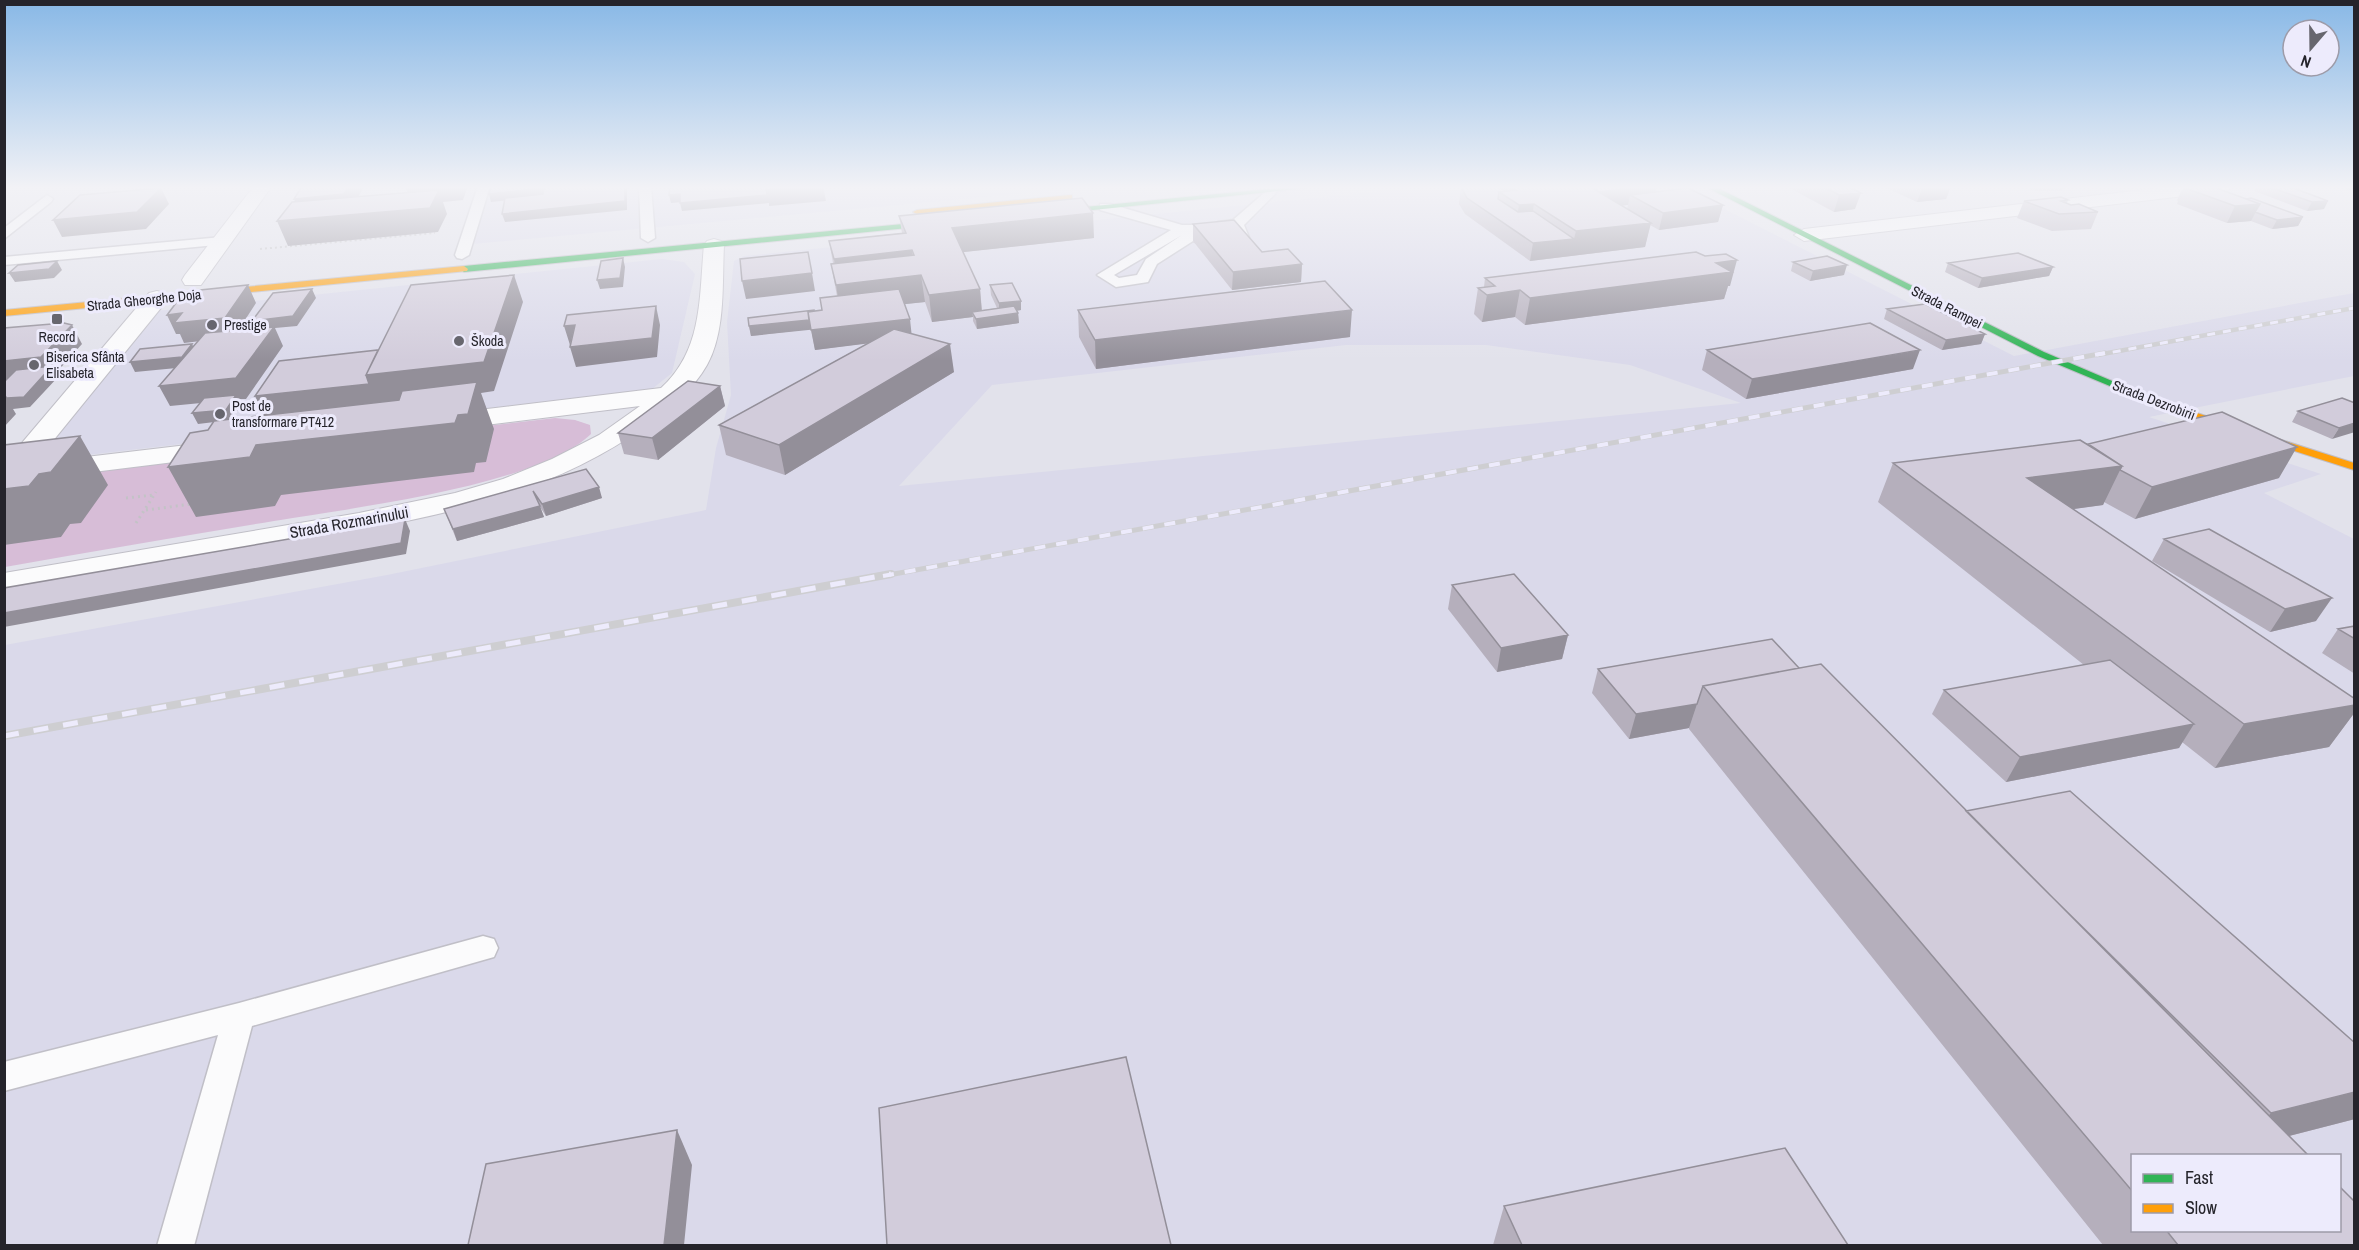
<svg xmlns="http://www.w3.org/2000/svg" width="2359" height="1250" viewBox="0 0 2359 1250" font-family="'Archivo Narrow',sans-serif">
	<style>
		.built { fill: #dad9ea; fill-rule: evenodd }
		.green { fill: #d7bdd7 }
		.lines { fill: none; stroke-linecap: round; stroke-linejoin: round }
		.lane-casing { stroke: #c0bfc7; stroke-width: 3 }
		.street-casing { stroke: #c0bfc7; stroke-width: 2 }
		.fast-casing { stroke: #c0bfc7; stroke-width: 2 }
		.slow-casing { stroke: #c0bfc7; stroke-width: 2 }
		.path-far1 { stroke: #c3c3c6; stroke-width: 2; stroke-dasharray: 2 3; stroke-linecap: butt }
		.path { stroke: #c3c3c6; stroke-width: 3; stroke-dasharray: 2 4; stroke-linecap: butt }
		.lane { fill: #fbfbfc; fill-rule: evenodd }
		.street { fill: #fbfbfc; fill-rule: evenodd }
		.fast { fill: #30b455; fill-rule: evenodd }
		.slow { fill: #ff9f0a; fill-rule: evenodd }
		.rail-far2-casing { stroke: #ceced1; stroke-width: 4.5 }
		.rail-far1-casing { stroke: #ceced1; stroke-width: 5 }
		.rail-casing { stroke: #ceced1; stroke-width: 8 }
		.rail-far2 { stroke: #edebfc; stroke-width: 3; stroke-dasharray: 8; stroke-linecap: butt }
		.rail-far1 { stroke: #edebfc; stroke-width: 4; stroke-dasharray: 11; stroke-linecap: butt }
		.rail { stroke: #edebfc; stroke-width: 5; stroke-dasharray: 15; stroke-linecap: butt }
		.wall { fill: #b5afbc; fill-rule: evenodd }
		.shaded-wall { fill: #938f99 }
		.building { fill: #d2ccdb; stroke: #938f99; stroke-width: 1.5 }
		.poi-dot { fill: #67666e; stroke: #edebfc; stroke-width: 2 }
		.labels { text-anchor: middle; stroke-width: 6; stroke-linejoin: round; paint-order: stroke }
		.far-street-label { font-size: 14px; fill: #25242b; stroke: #edebfc }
		.far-poi-label { font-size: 14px; fill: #25242b; stroke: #edebfc; text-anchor: start }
		.street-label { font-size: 16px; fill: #25242b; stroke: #edebfc }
	</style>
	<rect width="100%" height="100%" fill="#e2e2eb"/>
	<path class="built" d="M486,186L637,187L1104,186L472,244Z
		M1432,186H1679L2014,356L2354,293V376L2149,417L2321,474L2264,493L2354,539V1245L5,1246V645L387,575L706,510L716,448L731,395L727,322L734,261L744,256ZM1346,345H1486L1630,365L1741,403L899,486L992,385ZM2132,1156H2340V1230H2132Z
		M662,259L684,262L695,274L672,373L652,389L28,462L156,311Z"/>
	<path class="green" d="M555,418L575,420L590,425L591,434C537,486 352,508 274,521C184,536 94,551 5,567V482Z"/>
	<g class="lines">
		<defs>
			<path id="lane" d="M478,186H490L469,255L462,259L457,258L455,255Z
				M639,186H651L655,238L648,242L641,238Z
				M1271,187L1277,191L1275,194L1244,225L1250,240L1248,243L1209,248L1193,241L1157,264L1148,282L1116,287L1097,275L1171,230L1100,210V204H1110L1182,225H1195V231L1211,240L1235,237L1232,228H1218V222L1233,220ZM1182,235L1146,259L1137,275L1119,278L1114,275Z
				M47,195L53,199L51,202L4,239V228Z
				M222,237L227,238V244L4,265V257Z
				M483,936L494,939L498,948L494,957L252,1026L194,1246H157L218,1035L4,1091V1062L239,1003Z"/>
			<path id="street" d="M254,186H272L201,285H185L182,280L185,275Z
				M2177,186H2235L2226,191L1804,241L1794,235L1804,229Z
				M714,239L721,241L724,245C722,283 726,331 707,365C693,390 670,408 647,425C532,509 391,524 254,548C171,563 88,577 4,592V573L359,513L455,493L503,479L552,459L599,435L640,406L445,430L436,428L432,422L436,416L445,414L661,388C703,350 699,298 704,245L707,241Z
				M157,291L165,293L168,298L165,303L35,463L221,441L231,443L234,449L231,455L4,483V464L149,293Z"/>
			<path id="fast" d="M1297,186H1327L1044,215L1040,213L1044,211Z
				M1704,186H1714L2044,352L2138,392L2137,394H2129L2038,356Z
				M945,220H948V224L464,272L460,269L464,266Z"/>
			<path id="slow" d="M1069,195H1072V199L917,214L913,212L917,210Z
				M464,266L468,269L467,271L4,316V310Z
				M2133,389L2181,408L2354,463V470L2173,412L2129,394V390Z"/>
		</defs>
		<use href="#lane" class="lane-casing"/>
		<use href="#street" class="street-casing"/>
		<use href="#fast" class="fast-casing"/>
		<use href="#slow" class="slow-casing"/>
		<path class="path-far1" d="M260,249L435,233"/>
		<path class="path" d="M126,498L154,495
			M146,510L192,504
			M136,523L156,492"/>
		<use href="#lane" class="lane"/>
		<use href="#street" class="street"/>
		<use href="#fast" class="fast"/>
		<use href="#slow" class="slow"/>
		<defs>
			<path id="rail-far2" d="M2097,355L2354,308"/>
			<path id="rail-far1" d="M883,576L2105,353"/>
			<path id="rail" d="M4,736L891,574"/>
		</defs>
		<use href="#rail-far2" class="rail-far2-casing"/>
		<use href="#rail-far1" class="rail-far1-casing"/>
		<use href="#rail" class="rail-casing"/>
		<use href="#rail-far2" class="rail-far2"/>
		<use href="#rail-far1" class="rail-far1"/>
		<use href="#rail" class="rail"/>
	</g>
	<path class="wall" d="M1498,186H1657L1655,192L1723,205L1718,222L1659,230L1650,225L1645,247L1530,261L1465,214L1459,204L1461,187ZM1621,205H1628L1627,209Z
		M1786,186H1847L1855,209L1834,212Z
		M1882,186H1951L1946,199L1917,202Z
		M2023,186H2064L2062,191H2034Z
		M2184,186H2211L2246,199L2303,217L2298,226L2272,229L2251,221L2227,223L2177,204L2178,201L2177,200Z
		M2257,186H2288L2324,209L2307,211L2254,191Z
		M2338,186H2355V192Z
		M2068,200L2067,203L2071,205L2098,212L2091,229L2052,231L2017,218L2024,201Z
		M899,216L1094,238L963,252L980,289L982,310L997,308L991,295L990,285L1021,310L1016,311L1018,313L1019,323L977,329L973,321V317L932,322L925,302L905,304L911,334L954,372L785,475L726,455L719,425L868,343L815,350L811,329L751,336L749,326L814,311L822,310L837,296L831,264L833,263L829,241L902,233Z
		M1193,224L1262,252L1302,264L1301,282L1232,290L1193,241Z
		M1793,262L1844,275L1810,281L1791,271Z
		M1948,263L2053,267L2049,276L1978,288L1945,272Z
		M1485,278L1730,286H1728L1724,299L1525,325L1515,317L1482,322L1474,314L1478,288L1484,287Z
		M1887,309L1985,334L1981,344L1942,350L1884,319Z
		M1078,310L1350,337L1096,369L1079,337Z
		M1707,350L1913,369L1746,399L1702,370Z
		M720,386L725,406L658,460L624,454L618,433Z
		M2355,403L2332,439L2292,422L2298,411Z
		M2088,444L2279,478L2135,519L2104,502L2103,505L2072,509L2355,699V712L2329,747L2215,768L2182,742L2179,748L2006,782L1932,714L1944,690L2084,665L1878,502L1893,463Z
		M586,469L602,498L546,516L540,507L544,517L457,541L444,509Z
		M2164,539L2316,621L2270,632L2152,561Z
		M1452,585L1568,635L1562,659L1497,672L1448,609Z
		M2355,626V674L2322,653L2338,629Z
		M1799,668L1966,811L2355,1043V1119L2289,1136L2133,1155V1230H2340L2355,1245H2103L1689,729V728L1629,739L1592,693L1598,669Z
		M1504,1206L1848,1245H1493Z"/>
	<path class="shaded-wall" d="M349,186H364L351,211L301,216L294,199Z
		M405,186H468L463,200L443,202L447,214L438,232L288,246L277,221L412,205Z
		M625,186H627V210L505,222L502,214Z
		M805,186H823L826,201L769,206V203L682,211L680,203L766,190Z
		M1651,186H1657L1653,202L1630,195L1628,205L1592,209L1596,192Z
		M1923,186H1951L1946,199L1917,202Z
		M161,188L169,204L146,229L62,237L53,220Z
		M544,188L547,196L491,202L489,194Z
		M1861,193L1855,209L1834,212L1839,195Z
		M680,194L682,202L671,203L669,195Z
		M2328,201L2324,209L2307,211L2312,202Z
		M1534,204L1530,228L1515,229L1519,205Z
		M2260,204L2251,221L2227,223L2235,206Z
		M1723,205L1718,222L1659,230L1663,213Z
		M1093,213L1094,238L955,253L952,228Z
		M2303,217L2298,226L2272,229L2277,220Z
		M1651,223L1645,247L1530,261L1533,243L1574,239L1576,231Z
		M912,250L915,276L838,284L834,259Z
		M623,258L625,267L623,287L600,289L597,280Z
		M1737,260L1730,286H1728L1724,299L1525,325L1530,298L1716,263Z
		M57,261L62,270L54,278L15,282L9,273Z
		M1302,264L1301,282L1232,290L1233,272Z
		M1847,265L1844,275L1810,281L1813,271Z
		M2053,267L2049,276L1978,288L1982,278Z
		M812,273L815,291L746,299L742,281Z
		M514,275L523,302L494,391L481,393L494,429L486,462L476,463L474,472L281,495L275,506L196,517L168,467L265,417L255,396L366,375Z
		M921,275L925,302L840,311L836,285Z
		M248,285L256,303L234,337L184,343L180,334H176L167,315Z
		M312,289L316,298L297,326L275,328L283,346L246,399H238L241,405L231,420L198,424L192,413L232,400L170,406L159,386L257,330L252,321Z
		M980,289L982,315L972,312L973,317L932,322L929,295Z
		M1520,290L1515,317L1482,322L1487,295Z
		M1021,301V310L999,313V303Z
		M656,306L660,325L657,357L576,367L570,347Z
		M1352,310L1350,337L1096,369L1095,340Z
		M1018,313L1019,323L977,329L976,319Z
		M816,319L818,329L751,336L749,326Z
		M910,319L912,338L815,350L811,330Z
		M72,325L82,344L56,373L58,377L30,407L13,409L16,414L4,427V361Z
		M575,325L570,345L564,326Z
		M1985,334L1981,344L1942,350L1946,340Z
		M192,344L197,354L187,367L135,372L130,362Z
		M950,344L954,372L785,475L779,445Z
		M1920,350L1913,369L1746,399L1752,379Z
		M720,386L725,406L658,460L652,438Z
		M2355,423V432L2332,439L2339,428Z
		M80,436L108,485L81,523L70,524L61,537L4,545V489Z
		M2297,447L2279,478L2135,519L2152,487Z
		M2122,466L2103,505L2009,518L2027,478Z
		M599,487L602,498L546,516L542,504Z
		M540,506L544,517L457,541L453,529Z
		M405,519L410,531L406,554L4,627V613Z
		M2332,598L2316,621L2270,632L2285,609Z
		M1568,635L1562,659L1497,672L1501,648Z
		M1697,704L1689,728L1629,739L1636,714Z
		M2355,705V712L2329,747L2215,768L2244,724Z
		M2194,724L2179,748L2006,782L2020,757Z
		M2355,1092V1119L2239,1149L2271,1113Z
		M677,1130L692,1165L684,1245H664Z"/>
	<path class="building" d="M302,186H349L344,194L294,199Z
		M491,186H625V201L502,214L505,198L543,194L544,188L489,194Z
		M670,186H766L767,195L680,203V194L669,195Z
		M766,186H805L766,190Z
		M1471,186H1497L1505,191L1499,192L1498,199L1518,212L1533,211L1574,239L1533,243L1467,198L1461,187Z
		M1510,186H1589L1651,223L1576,231L1534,204L1519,205L1499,192L1516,190Z
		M1589,186H1651L1599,192Z
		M1822,186H1847L1861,193L1839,195Z
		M2190,186H2211L2260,204L2235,206L2185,188L2192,187Z
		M2267,186H2288L2328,201L2312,202Z
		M161,188L137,212L53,220L80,195Z
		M1688,188L1723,205L1663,213L1630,195Z
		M439,190L430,208L277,221L292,202Z
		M2061,197L2068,200L2061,201L2071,205L2079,204L2098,212L2059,214L2024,201Z
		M1082,198L1093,213L952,228L980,289L929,295L921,275L836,285L831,264L914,255L912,250L834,259L829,241L906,233L899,216Z
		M2251,198L2303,217L2277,220L2255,212L2260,204L2246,199Z
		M1234,220L1262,252L1288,249L1302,264L1233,272L1193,224Z
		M808,252L812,273L742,281L740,259Z
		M1696,252L1705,256L1726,254L1737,260L1716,263L1732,272L1530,298L1520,290L1487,295L1478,288L1495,286L1485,278Z
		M2018,253L2053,267L1982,278L1948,263Z
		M1827,256L1847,265L1813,271L1793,262Z
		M623,258L620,278L597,280L601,261Z
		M57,261L49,269L9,273L18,265Z
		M514,275L484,362L366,375L411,285Z
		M1325,281L1352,310L1095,340L1078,310Z
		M1012,283L1021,301L999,303L990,285Z
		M248,285L225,318L174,323L182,313L167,315L179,299L194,297L200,290Z
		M312,289L293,316L252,321L273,293Z
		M899,289L910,319L811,330L808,312L822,310L820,298Z
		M1925,304L1985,334L1946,340L1887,309Z
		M656,306L652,338L570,347L575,325L564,326L567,315Z
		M1014,306L1018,313L976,319L972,312Z
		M814,310V311L808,312L809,320L749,326L748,318Z
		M64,323L72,325L41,357L4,361V328Z
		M1870,323L1920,350L1752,379L1707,350Z
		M274,327L236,378L159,386L205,333Z
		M894,329L950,344L779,445L719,425Z
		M192,344L182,357L130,362L140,349Z
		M378,350L366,375L369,384L255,396L279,361Z
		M52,366L24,397L7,398L4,395V382L16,370Z
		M688,381L720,386L652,438L618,433Z
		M477,382L468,414L458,415L455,423L256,445L250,457L168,467L190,433L208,430L214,421L399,400L402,391Z
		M236,395L226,410L192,413L204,398Z
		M2342,398L2355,403V423L2339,428L2298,411Z
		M2222,412L2297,447L2152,487L2120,470L2122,466L2088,444Z
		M80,436L51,472L39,474L29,486L4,489V445Z
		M2080,440L2122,466L2027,478L2355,699V705L2244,724L1893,463Z
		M586,469L599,487L542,504L533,491L540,506L453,529L444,509Z
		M405,519L401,543L4,613V588Z
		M2209,529L2332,598L2285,609L2164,539Z
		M1514,574L1568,635L1501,648L1452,585Z
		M2355,626V639L2338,629Z
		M1772,639L1799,668L1703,686L1697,704L1636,714L1598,669Z
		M2110,660L2194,724L2020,757L1944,690Z
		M1821,664L2308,1155H2133V1192L1703,686Z
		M2070,791L2355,1043V1092L2271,1113L2049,894L1966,811Z
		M1126,1057L1171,1245H887L879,1108Z
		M677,1130L664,1245H468L486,1164Z
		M1785,1148L1848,1245H1522L1504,1206Z
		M2340,1187L2355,1202V1245H2178L2166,1230H2340Z"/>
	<linearGradient id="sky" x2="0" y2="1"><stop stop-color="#88b8e6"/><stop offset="0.52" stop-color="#f2f2f6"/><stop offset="1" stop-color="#f2f2f6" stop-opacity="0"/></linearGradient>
	<rect width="2359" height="361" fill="url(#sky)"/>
	<g class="poi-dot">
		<rect x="51" y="313" width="12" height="12" rx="3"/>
		<circle cx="212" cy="325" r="6"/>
		<circle cx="459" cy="341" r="6"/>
		<circle cx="34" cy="365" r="6"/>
		<circle cx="220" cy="414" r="6"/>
	</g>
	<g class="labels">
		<g class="far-street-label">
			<text transform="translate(144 300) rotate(-6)" y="5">Strada Gheorghe Doja</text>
			<text transform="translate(1947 307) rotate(27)" y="5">Strada Rampei</text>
			<text transform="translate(2154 400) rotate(21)" y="5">Strada Dezrobirii</text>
		</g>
		<g class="far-poi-label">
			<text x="224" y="330">Prestige</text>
			<text x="57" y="342" text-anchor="middle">Record</text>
			<text x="471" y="346">Škoda</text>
			<text x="46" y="362">Biserica Sfânta<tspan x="46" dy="16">Elisabeta</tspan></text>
			<text x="232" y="411">Post de<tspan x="232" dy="16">transformare PT412</tspan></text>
		</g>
		<g class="street-label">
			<text transform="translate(349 522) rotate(-10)" y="6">Strada Rozmarinului</text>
		</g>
	</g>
	<rect width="2359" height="1250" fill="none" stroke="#25242b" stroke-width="12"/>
	<rect x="2131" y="1154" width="210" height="78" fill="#edebfc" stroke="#9d9ba8" stroke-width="1.5"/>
	<rect x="2143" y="1174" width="30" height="9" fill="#30b455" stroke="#9d9ba8" stroke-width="1.5"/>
	<text x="2185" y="1184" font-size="18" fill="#25242b">Fast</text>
	<rect x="2143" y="1204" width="30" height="9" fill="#ff9f0a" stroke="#9d9ba8" stroke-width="1.5"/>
	<text x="2185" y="1214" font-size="18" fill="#25242b">Slow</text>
	<g transform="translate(2311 48) rotate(200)"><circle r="28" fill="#edebfc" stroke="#9d9ba8" stroke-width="1.5"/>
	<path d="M0-4.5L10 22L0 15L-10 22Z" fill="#67666e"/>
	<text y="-9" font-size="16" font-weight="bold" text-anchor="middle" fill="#25242b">N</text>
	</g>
</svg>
